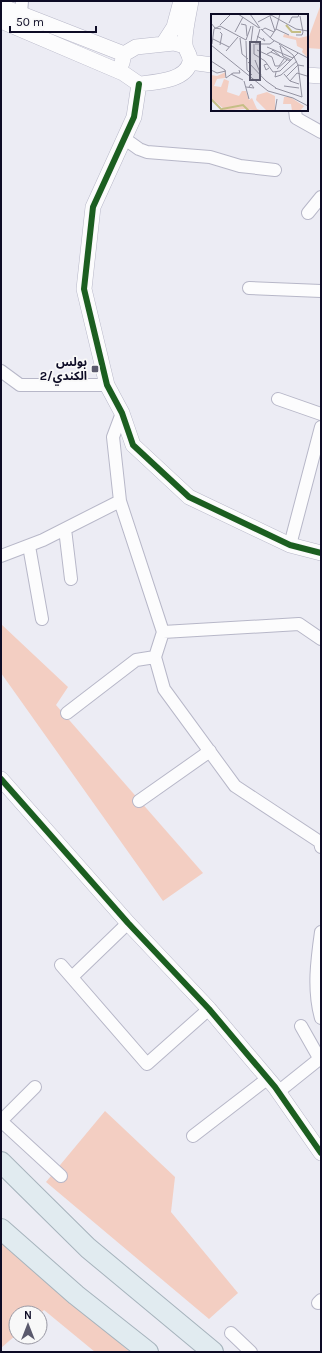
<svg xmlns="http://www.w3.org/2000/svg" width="322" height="1353" viewBox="0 0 322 1353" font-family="Karla,'Noto Sans Arabic',sans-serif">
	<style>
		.green { fill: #f3cec2 }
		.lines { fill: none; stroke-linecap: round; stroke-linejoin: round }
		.minor-casing { stroke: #b7b7c8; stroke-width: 14 }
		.tertiary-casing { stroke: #b7b7c8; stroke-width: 16 }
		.trunk-casing { stroke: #a6b3bc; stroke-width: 22 }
		.minor { stroke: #fcfcfd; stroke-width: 12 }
		.tertiary { stroke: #fcfcfd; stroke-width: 15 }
		.trunk { stroke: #e1ebf0; stroke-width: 20 }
		.cycleway-casing { stroke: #f8f8f8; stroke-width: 8 }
		.cycleway { stroke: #1b5e20; stroke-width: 6 }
		.poi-dot { fill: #5b5a6d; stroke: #f8f8f8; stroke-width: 1.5 }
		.labels { text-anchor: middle; stroke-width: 3.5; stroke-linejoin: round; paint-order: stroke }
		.poi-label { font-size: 12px; font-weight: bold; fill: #0d0b25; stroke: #f8f8f8; text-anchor: end }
		.inset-river { fill: none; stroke: #c5be85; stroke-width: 2 }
		.inset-road { fill: none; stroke: #9392a1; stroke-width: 1 }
		.view { fill: #5b5a6d; fill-opacity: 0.15; stroke: #5b5a6d; stroke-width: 2 }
		.inset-edge { fill: none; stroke: #0d0b25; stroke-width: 2 }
	</style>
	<rect width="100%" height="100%" fill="#ececf4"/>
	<path class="green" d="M321,4V49L307,48V42Z
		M1,624L68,687L56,705L203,873L163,901L1,673Z
		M105,1111L175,1177L171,1212L238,1293L209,1319L46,1182Z
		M1,1241L130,1352H95L44,1310L40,1314L16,1313V1335L1,1348Z"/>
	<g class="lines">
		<defs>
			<path id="minor" d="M21,13L22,1
				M295,110L296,118L321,132
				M125,139L139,149L147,152L210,157L240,166L275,170
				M308,213L321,197
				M249,288L321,291
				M1,371L20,385H107
				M278,399L321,414
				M122,413L113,437L120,501L163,632L299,624L321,639
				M65,529L71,579
				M290,545L321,427
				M29,546L42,619
				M1,556L43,540L120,501
				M163,632L155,657L164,689L235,786L320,842L321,847
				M67,713L136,660L155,657
				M139,801L210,751
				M321,932C317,960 313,990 321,1018
				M61,965L147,1064L209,1009
				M72,977L128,923
				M278,1092L318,1060V1056L301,1026
				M1,1121L61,1176
				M1,1121L35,1087
				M193,1136L267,1079
				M318,1303L321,1300
				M231,1333L251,1352"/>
			<path id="tertiary" d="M1,6L124,54
				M1,21L123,73L139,84C155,82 186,81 190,62C191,54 185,51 185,44C184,33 189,13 191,1
				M163,44L174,27L181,1
				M190,62L212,65
				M122,63L124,54L136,47L174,43L185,46
				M307,75L321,76
				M139,84L134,117L93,207L84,289L107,385L122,413L133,445L189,497L290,545L321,553
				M1,779L128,923L209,1009L275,1087L321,1153"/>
			<path id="trunk" d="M1,1162L88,1248L213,1352
				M1,1229L76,1295L148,1352"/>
		</defs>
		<use href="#minor" class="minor-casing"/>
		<use href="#tertiary" class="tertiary-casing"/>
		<use href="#trunk" class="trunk-casing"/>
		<use href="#minor" class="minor"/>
		<use href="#tertiary" class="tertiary"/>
		<use href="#trunk" class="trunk"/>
		<defs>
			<path id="cycleway" d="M139,84L134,117L93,207L84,289L107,385L122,413L133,445L189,497L290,545L321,553
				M1,779L128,923L209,1009L275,1087L321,1153"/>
		</defs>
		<use href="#cycleway" class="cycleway-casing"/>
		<use href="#cycleway" class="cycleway"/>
	</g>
	<rect class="poi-dot" x="91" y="365" width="8" height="8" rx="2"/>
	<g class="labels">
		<g class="poi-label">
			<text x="87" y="366">بولس<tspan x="87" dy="14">2/الكندي</tspan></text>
		</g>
	</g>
	<g transform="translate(211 14)">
		<rect width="97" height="97" fill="#ececf4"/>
		<path d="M73,20L88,24L97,22V44L91,38L92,35L86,32L85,26L72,23ZM15,58L14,64L6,65L3,72L10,73L13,65L18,67L16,78L28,82L31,77H35L38,86L41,84L46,95L51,97L33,95L12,97L13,95L0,84V61L6,62ZM56,78L64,82V97H56L45,86L46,81ZM73,83H79L93,92L89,97H81L80,90H72Z" fill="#f3cec2"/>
		<path class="inset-river" d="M75,11L81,18H90M0,85L12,97M11,95L32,91L38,97"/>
		<path class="inset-road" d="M27,0L48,14M39,0L49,14M60,1L85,15L97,17M59,2L64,17M47,8L62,0M0,9L4,14L10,15M78,9L81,3H87L88,0M30,10L35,11L36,22M9,11L20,0M50,15L62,26L97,44M65,15L78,21M51,16L54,14L63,18M24,18L32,3M85,21H91L92,18L89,2M46,22L54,27L52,24M29,24L31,40L37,45M59,24L65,15L69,0M2,25L18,33M35,26L40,12M35,27L36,56L41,61M40,28L42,12M45,29L49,15M1,30L3,15L9,12L35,26M43,30V40L54,47L62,58L69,57L87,39M44,30H59L63,27M0,31L57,77L82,84L97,92M9,31L11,20L9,18M69,32L72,42L80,46M56,33L82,44M46,36L61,43L64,52H68L73,45M15,37L27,23M60,38L62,36L70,43M56,40L60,38L79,47M44,46L50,61M0,47L14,56L15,64L22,59H29L28,56M37,48L55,67L65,74M56,50L53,51L55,56L58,54M66,55L76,46M0,56L6,59L15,57M65,58L64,63L70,61L86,47M20,60L32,66M73,60L79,67L88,70M75,63L87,51L93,52M33,67L38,85M79,67L86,59L96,62M73,72L88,74M35,73L43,74L40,70L38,73M64,74L91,83L87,51L82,41L68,30M64,97L66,85"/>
		<path class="view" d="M39,28H49V66H39Z"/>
		<rect width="97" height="97" class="inset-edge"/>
	</g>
	<rect width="322" height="1353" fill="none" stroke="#0d0b25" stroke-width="4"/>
	<g transform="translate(28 1325)"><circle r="19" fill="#f8f8f8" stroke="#9a99a4"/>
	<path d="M0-3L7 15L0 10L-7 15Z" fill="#5b5a6d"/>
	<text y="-6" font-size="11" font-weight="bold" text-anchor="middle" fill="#0d0b25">N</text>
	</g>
	<path d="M10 26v6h86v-6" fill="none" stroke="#0d0b25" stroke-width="2"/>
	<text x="16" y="26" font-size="12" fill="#0d0b25" stroke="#f8f8f8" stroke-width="3" paint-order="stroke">50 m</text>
</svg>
